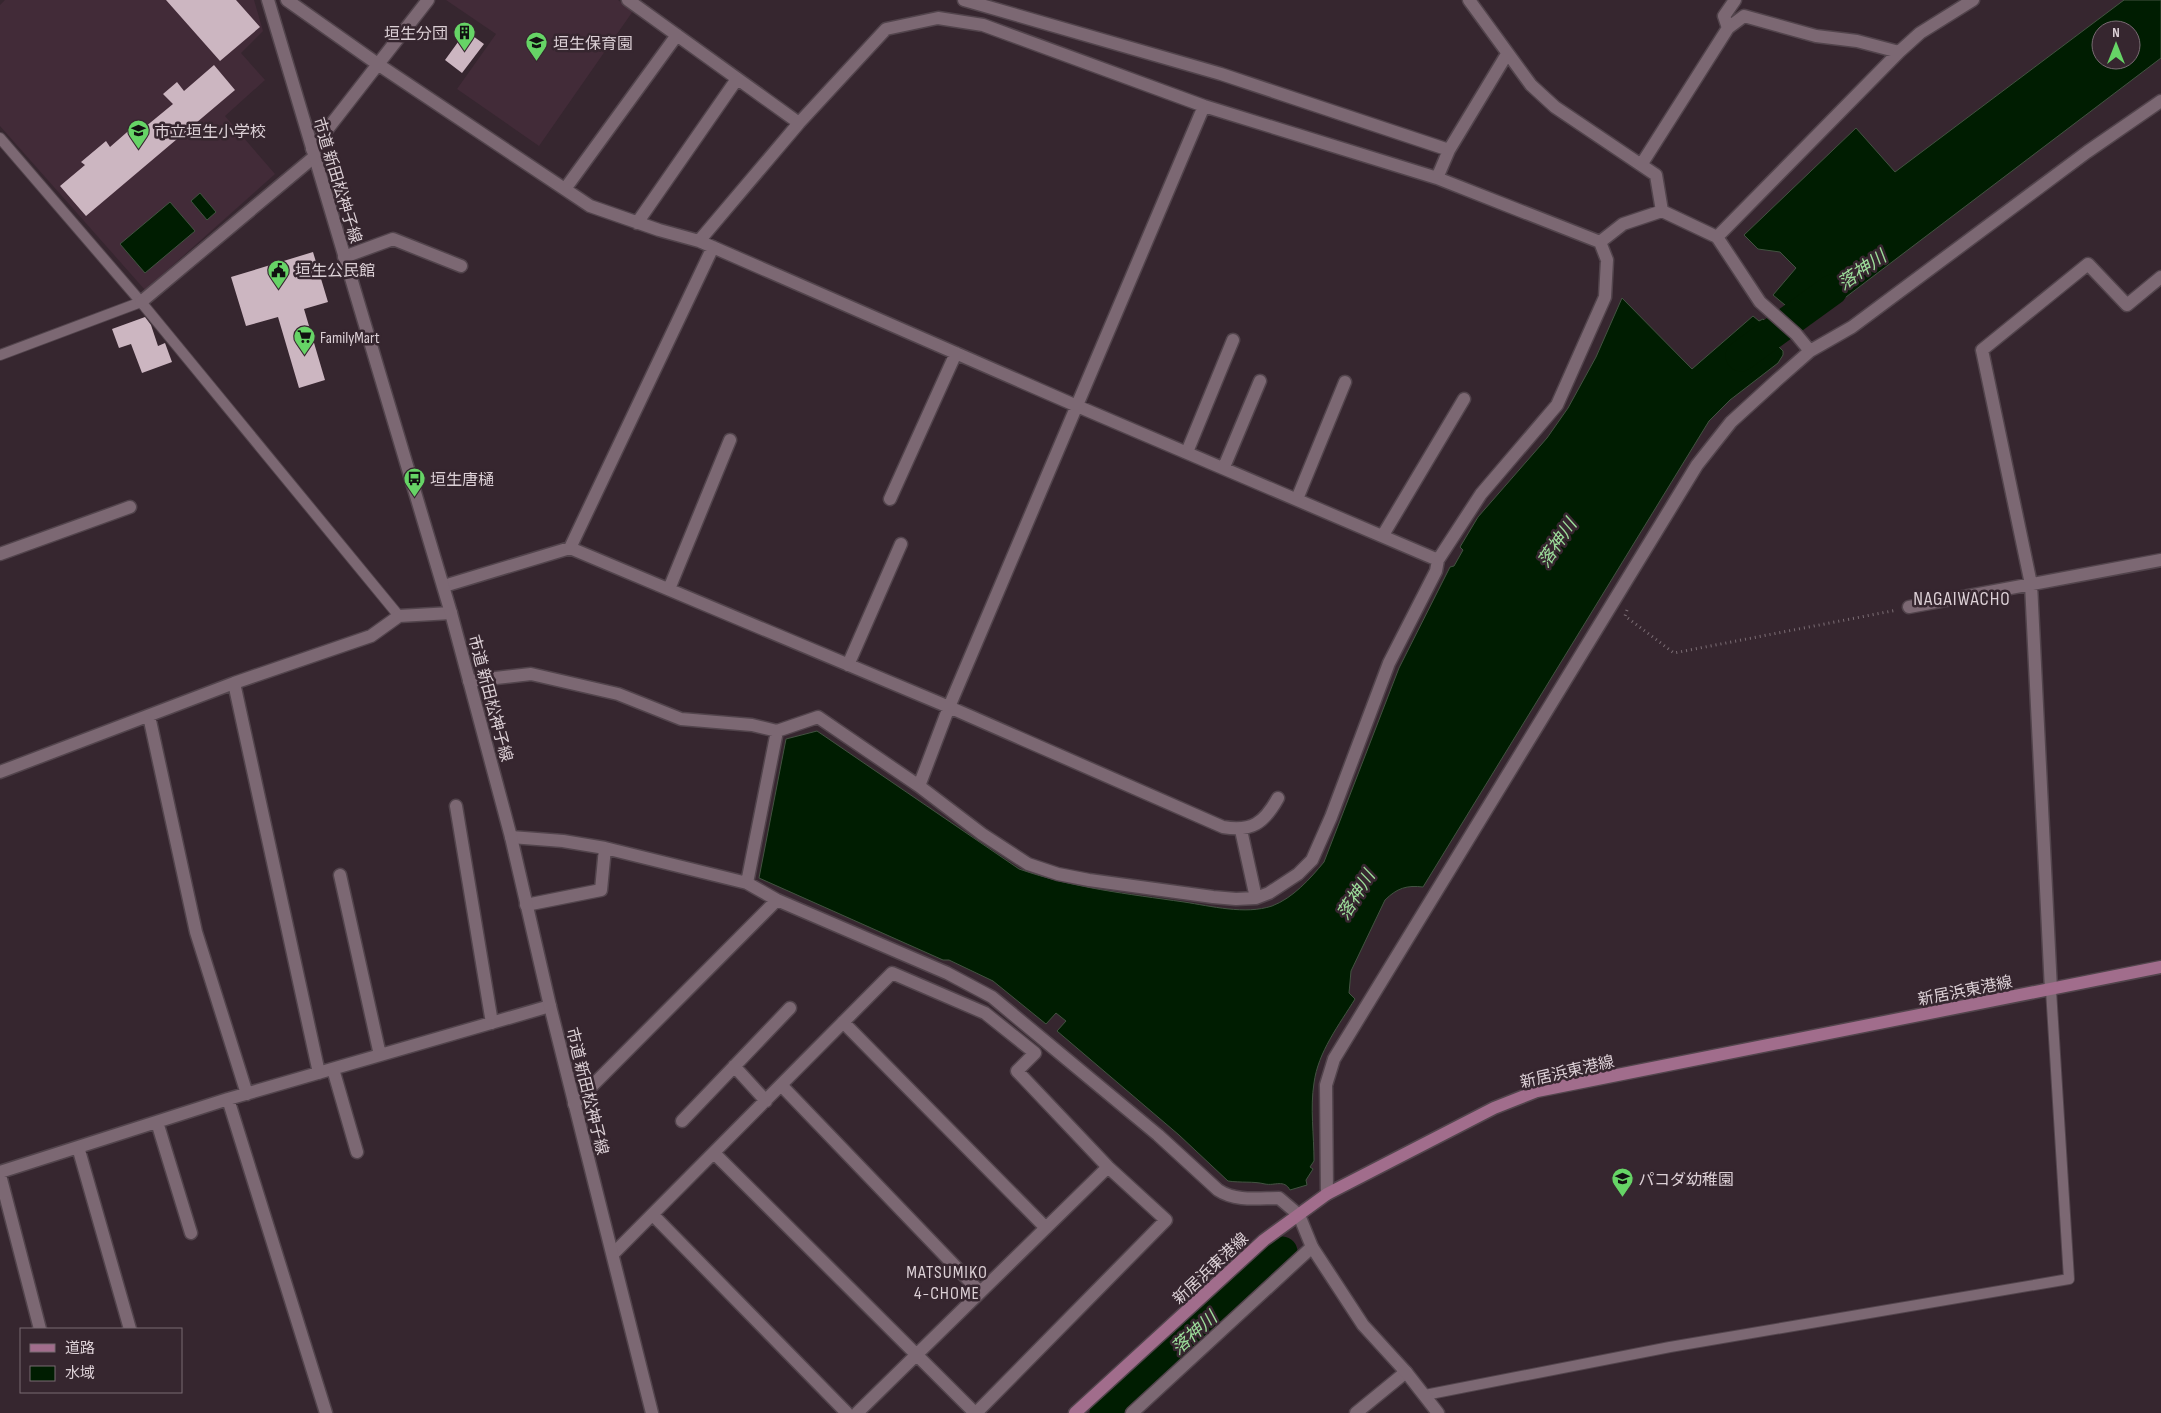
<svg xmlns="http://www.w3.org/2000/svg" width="2161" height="1413" viewBox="0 0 2161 1413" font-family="'Sofia Sans Condensed','Noto Sans JP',sans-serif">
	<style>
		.built { fill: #422b38 }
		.water { fill: #001d01; stroke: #425341; fill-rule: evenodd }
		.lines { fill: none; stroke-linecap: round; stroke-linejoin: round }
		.river { stroke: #001d01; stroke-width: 31 }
		.building { fill: #ccb6c1 }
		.service-casing { stroke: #52444c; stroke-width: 12 }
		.minor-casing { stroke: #52444c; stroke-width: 15 }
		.tertiary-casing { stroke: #52444c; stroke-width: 15 }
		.secondary-casing { stroke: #52444c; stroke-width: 15 }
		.path { stroke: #7c6e75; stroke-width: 3; stroke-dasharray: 1 4; stroke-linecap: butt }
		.service { stroke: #7c6873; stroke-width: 10 }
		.minor { stroke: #7c6873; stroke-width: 12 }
		.tertiary { stroke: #7c6873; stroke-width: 12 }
		.secondary { stroke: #a16d8c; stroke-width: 12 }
		.labels { text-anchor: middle; stroke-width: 5; stroke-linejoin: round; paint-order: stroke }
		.poi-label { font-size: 16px; fill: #dcd0d6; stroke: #36262f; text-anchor: start }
		.street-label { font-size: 16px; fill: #dcd0d6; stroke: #36262f }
		.water-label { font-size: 18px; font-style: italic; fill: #9cdd9a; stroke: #36262f }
		.neighbourhood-label { font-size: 18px; letter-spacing: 1px; fill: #dcd0d6; stroke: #36262f }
		.quarter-label { font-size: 19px; letter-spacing: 1px; fill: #dcd0d6; stroke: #36262f }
	</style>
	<rect width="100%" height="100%" fill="#36262f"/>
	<path class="built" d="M5,0H254L263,31L241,53L265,80L225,116L275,174L145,290L0,126V5Z
		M446,0H618L633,11L539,146L457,89L496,34Z"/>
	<path class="water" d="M2124,0H2161V58L1809,325L1773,295L1796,268L1780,252L1758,249L1744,235L1856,128L1895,172ZM2101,30H2131V60H2101Z
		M200,193L216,212L207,220L191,201Z
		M170,202L195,231L145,273L120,244Z
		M1622,298L1692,369L1753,316L1759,321L1763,319L1784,340L1778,346L1783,351V355L1778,363L1730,400L1709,421L1423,887C1407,885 1397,888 1385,900L1351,971L1349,993L1355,999C1339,1025 1318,1052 1314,1083C1310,1108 1314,1135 1314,1161L1310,1167L1313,1169L1306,1180L1307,1185L1290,1190C1284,1179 1275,1186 1265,1184C1253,1181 1241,1183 1228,1181L1179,1135L1057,1031L1066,1021L1056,1013L1046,1024L993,981L949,960H943L759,878L786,739L817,731L1019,869C1073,888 1128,894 1184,902C1211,906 1245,915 1272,906C1293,898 1310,879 1324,862L1399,668L1450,567L1454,566L1463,550L1460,547L1478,517L1547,438L1568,408L1596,357Z"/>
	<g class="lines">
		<path class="river" d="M1741,356L1832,290
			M1105,1413L1282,1252"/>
	</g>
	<path class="building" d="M166,0H236L260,27L220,61Z
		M466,31L484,44L462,73L445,60Z
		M214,65L235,90L86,216L60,186L85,165L81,162L106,141L110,147L134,126L139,132L173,104L163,94L177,82L184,91Z
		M313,252L328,302L304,309L325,380L299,388L278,317L246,326L231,277Z
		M145,317L151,325L158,346L165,343L172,362L142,373L131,344L119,348L112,329Z"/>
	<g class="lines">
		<defs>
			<path id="service" d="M0,138L141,302L399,616
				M0,355L141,302
				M1425,1395L1670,1347L2069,1279L2051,990"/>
			<path id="minor" d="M287,0L379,65L590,206L659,230L699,241L799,123L886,29L938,18L983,25L1204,106L1437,178
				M628,0L799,123
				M964,0L1221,74L1449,150L1507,54
				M1728,28L1744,16L1816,36L1857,41L1899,52
				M312,149L428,0
				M1449,150L1437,178L1600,242
				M1641,165L1728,28L1724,16L1735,0
				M565,189L677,35
				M1662,211L1717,237L1760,302L1796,334L1810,351
				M637,223L737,79
				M1717,237L1899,52L1920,33L1973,0
				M699,241L1077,406L1438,560L1481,494L1557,405L1605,297L1607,260L1600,242L1623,224L1662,211L1656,175L1555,107L1531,85L1469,0
				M713,247L570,548L949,707L1223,827C1252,832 1264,823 1278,798
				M344,257L393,239L461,266
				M141,302L314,157
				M1187,452L1233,340
				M1224,467L1260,381
				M890,499L956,353
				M1297,499L1345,382
				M1383,535L1464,399
				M0,554L130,507
				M444,586L570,548
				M669,589L730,440
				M1909,607L2161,560
				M848,665L901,544
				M469,681L531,674L618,694L681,719L752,725L777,731
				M234,683L319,1073
				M149,716L196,932L247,1094
				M0,772L234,683L371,636L399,616L451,613
				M919,786L949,707L1204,106
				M456,806L492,1023
				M511,837L563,841L605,848L747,883L777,900L947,973L992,997L1158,1135L1218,1190C1236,1202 1259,1198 1279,1198L1299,1215
				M340,875L380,1055
				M747,883L777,731L818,717L919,786L982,834L1028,864L1058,874L1089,880L1213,897L1236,899L1256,898L1241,830
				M1256,898L1269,893L1298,874L1312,860L1331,817L1389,663L1436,571L1438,560
				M526,905L601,890L605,848
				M2051,990L2031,584L1982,350L2088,264L2127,305L2161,277
				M843,1022L1046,1228
				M734,1066L766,1101
				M333,1069L357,1152
				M781,1085L980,1292
				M228,1099L326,1413
				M574,1104L777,900
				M682,1121L790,1008
				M157,1122L191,1233
				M78,1147L130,1329
				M714,1153L975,1413
				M0,1172L228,1099L550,1006
				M0,1175L40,1329
				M1327,1194L1326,1085L1334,1059L1697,465L1731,422L1777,380L1810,351L1852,327L2087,152L2161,101
				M653,1215L847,1413
				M613,1254L892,973L985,1013L1035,1053L1017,1071L1108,1167L1166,1220L976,1413
				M857,1413L1108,1167
				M1132,1413L1312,1247
				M1356,1413L1406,1372"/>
			<path id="tertiary" d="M268,0L451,613L511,837L550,1006L652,1413
				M1299,1215L1312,1247L1363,1325L1406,1372L1438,1413"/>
			<path id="secondary" d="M1075,1413L1264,1240L1327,1194L1494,1108L1537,1091L2161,967"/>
		</defs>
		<use href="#service" class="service-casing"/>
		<use href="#minor" class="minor-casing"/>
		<use href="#tertiary" class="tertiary-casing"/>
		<use href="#secondary" class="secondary-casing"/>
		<path class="path" d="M1627,610L1625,616L1674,653L1897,610"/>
		<use href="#service" class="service"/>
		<use href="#minor" class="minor"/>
		<use href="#tertiary" class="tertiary"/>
		<use href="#secondary" class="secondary"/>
	</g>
	<defs>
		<symbol id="building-pin" viewBox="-11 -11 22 30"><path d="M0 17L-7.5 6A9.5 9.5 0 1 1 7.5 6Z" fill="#66d466" stroke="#36262f"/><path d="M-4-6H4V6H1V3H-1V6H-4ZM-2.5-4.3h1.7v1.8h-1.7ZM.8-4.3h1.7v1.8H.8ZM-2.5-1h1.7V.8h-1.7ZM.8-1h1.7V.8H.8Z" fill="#111"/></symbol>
		<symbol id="school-pin" viewBox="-11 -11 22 30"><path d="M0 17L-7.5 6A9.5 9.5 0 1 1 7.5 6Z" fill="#66d466" stroke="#36262f"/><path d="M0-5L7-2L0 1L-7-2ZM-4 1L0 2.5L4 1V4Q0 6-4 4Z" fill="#111"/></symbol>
		<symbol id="civic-pin" viewBox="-11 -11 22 30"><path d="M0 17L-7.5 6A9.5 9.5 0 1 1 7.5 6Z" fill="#66d466" stroke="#36262f"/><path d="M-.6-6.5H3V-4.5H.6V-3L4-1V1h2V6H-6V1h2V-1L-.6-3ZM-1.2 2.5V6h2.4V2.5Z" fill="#111"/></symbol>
		<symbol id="supermarket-pin" viewBox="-11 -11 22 30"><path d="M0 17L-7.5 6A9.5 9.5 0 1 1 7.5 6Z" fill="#66d466" stroke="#36262f"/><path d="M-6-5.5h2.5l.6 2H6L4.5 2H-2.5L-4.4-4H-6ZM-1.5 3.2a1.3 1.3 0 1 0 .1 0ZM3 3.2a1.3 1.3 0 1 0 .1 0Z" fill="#111"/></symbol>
		<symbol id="bus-pin" viewBox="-11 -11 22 30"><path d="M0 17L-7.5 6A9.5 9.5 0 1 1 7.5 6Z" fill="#66d466" stroke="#36262f"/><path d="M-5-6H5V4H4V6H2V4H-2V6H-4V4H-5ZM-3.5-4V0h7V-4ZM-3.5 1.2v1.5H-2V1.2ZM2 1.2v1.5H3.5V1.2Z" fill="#111"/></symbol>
	</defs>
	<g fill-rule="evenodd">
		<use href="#building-pin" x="452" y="20" width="25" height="34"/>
		<use href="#school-pin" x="524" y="30" width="25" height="34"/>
		<use href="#school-pin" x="126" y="118" width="25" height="34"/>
		<use href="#civic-pin" x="266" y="258" width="25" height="34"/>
		<use href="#supermarket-pin" x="292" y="324" width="25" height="34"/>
		<use href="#bus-pin" x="402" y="466" width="25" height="34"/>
		<use href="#school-pin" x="1610" y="1166" width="25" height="34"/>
	</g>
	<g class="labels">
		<g class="poi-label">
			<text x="448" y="39" text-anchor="end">垣生分団</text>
			<text x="553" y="49">垣生保育園</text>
			<text x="154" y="137">市立垣生小学校</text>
			<text x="295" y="276">垣生公民館</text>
			<text x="320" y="343">FamilyMart</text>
			<text x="430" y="485">垣生唐樋</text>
			<text x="1638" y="1185">パコダ幼稚園</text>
		</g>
		<g class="street-label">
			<text transform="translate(338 180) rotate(73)" y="6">市道 新田松神子線</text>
			<text transform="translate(491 698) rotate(75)" y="6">市道 新田松神子線</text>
			<text transform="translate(1965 990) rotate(-11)" y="6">新居浜東港線</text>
			<text transform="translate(1567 1071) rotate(-13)" y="6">新居浜東港線</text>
			<text transform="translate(588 1091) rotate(76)" y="6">市道 新田松神子線</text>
			<text transform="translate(1210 1268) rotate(-43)" y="6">新居浜東港線</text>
		</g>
		<g class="water-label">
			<text transform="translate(1862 270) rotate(-35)" y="6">落神川</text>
			<text transform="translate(1557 543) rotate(-56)" y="6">落神川</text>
			<text transform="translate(1356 895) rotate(-58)" y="6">落神川</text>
			<text transform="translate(1194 1333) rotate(-42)" y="6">落神川</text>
		</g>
		<g class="neighbourhood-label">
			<text x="947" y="1278">MATSUMIKO<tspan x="947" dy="21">4-CHOME</tspan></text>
		</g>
		<g class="quarter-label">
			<text x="1962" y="605">NAGAIWACHO</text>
		</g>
	</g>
	<rect x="20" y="1328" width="162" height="65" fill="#36262f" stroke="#786a72"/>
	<rect x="30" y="1344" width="25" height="8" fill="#a16d8c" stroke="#786a72"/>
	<text x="65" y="1353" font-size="15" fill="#dcd0d6">道路</text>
	<rect x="30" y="1366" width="25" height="15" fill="#001d01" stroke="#786a72"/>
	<text x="65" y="1378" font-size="15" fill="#dcd0d6">水域</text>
	<g transform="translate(2116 45)"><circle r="24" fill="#36262f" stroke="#786a72"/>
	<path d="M0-4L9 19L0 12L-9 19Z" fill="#66d466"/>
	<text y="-8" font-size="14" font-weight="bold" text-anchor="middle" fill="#dcd0d6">N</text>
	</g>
</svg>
